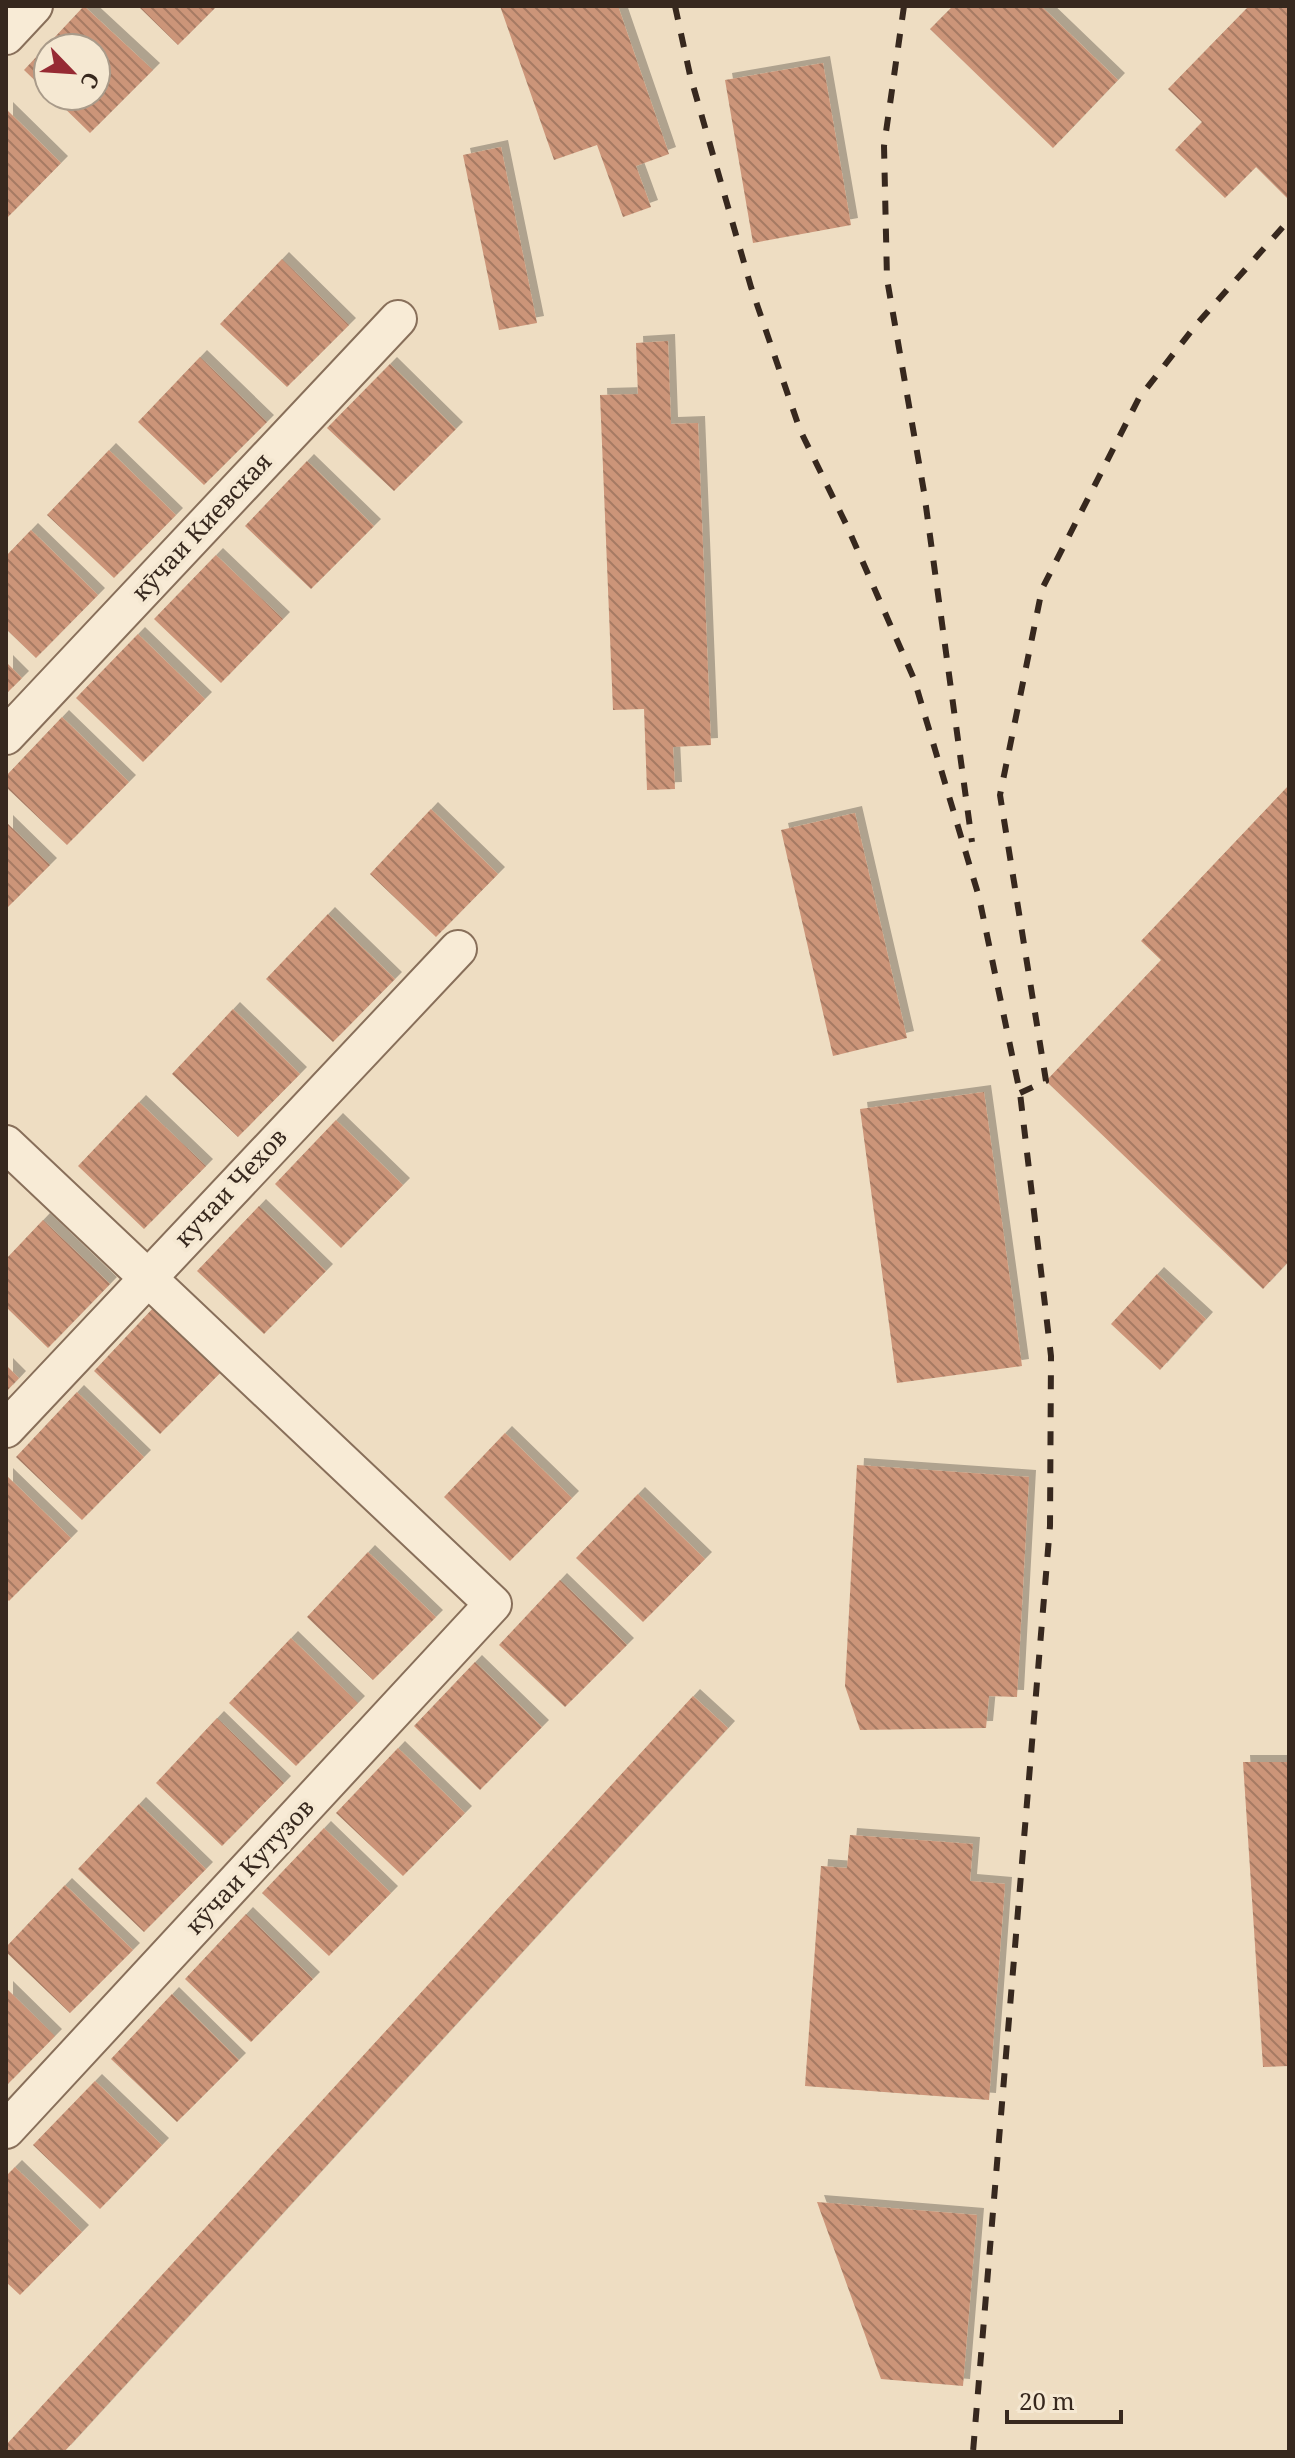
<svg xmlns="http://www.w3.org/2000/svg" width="1295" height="2458" viewBox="0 0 1295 2458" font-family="'Noto Serif',serif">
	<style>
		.building { fill: url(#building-back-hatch); filter: url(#shadow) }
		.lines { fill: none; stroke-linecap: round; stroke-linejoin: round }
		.minor-casing { stroke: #886f5a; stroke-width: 40 }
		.minor { stroke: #f8ebd6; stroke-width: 36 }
		.rail { stroke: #37281e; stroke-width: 6; stroke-dasharray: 14 14; stroke-linecap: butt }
		.labels { text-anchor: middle; stroke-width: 8; stroke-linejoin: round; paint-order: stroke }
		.street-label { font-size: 24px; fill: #37281e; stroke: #f5e8d2 }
	</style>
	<defs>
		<pattern id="building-back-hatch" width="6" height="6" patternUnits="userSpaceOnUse" patternTransform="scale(2)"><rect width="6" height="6" fill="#cc9579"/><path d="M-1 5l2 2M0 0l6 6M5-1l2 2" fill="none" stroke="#a67a63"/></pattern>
		<filter id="shadow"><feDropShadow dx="7" dy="-7" stdDeviation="0" flood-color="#0004"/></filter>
	</defs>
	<rect width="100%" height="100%" fill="#eeddc2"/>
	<path class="building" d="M84,6L153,70L90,133L52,96H96V48H48V93L24,70Z
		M138,6H217L178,45Z
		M500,6H618L669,154L636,166L651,207L623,217L597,145L554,160Z
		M953,6H1041L1118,80L1053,148L930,29Z
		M1249,6H1289V200L1256,167L1225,198L1175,150L1202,122L1168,89Z
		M823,63L851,225L753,243L725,80Z
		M6,109L61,163L6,219Z
		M501,147L537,323L499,330L463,155Z
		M282,259L349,325L287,387L220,324Z
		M668,341L671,424L698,423L711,745L673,747L675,789L647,790L644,709L613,710L600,395L638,394L636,343Z
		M200,357L267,422L204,485L138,422Z
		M390,364L456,429L394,491L327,428Z
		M109,450L176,515L114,578L47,515Z
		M307,461L374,526L311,589L245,526Z
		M31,530L98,595L36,658L6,629V556Z
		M216,555L283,619L221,683L154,619Z
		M138,634L205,699L143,762L76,698Z
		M6,662L22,678L6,694Z
		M62,717L129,782L67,845L6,787V776Z
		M1289,785V1261L1263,1289L1046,1081L1161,960L1141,941Z
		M431,809L498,874L436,937L370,874Z
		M855,813L907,1038L833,1056L781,830Z
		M6,822L50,865L6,909Z
		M328,914L395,979L333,1042L266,979Z
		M233,1009L300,1074L238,1137L172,1074Z
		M984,1092L1022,1366L897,1383L860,1109Z
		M139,1102L206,1166L144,1229L78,1166Z
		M336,1120L403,1185L341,1248L275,1184Z
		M259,1206L326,1271L264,1334L197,1271Z
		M43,1220L110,1284L48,1348L6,1307V1259Z
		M1157,1274L1206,1319L1160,1370L1111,1324Z
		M155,1306L222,1371L160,1434L94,1371Z
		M6,1365L19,1378L6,1392Z
		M77,1392L144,1457L82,1520L16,1457Z
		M505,1433L572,1498L510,1561L444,1497Z
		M857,1465L1029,1477L1017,1697L989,1696L986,1728L860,1730L845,1686Z
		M6,1475L71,1538L9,1601L6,1598Z
		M638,1494L705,1559L643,1622L576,1558Z
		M368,1552L436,1617L373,1680L307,1617Z
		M560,1580L627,1645L565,1707L499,1645Z
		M291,1638L358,1703L296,1766L229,1703Z
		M475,1662L542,1727L480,1790L414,1726Z
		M693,1696L728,1728L64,2452H6V2445Z
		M217,1718L284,1783L222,1846L156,1783Z
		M398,1748L465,1813L403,1876L336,1813Z
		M1243,1762H1289V2066L1263,2067Z
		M139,1804L206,1869L144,1932L78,1869Z
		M324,1828L391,1893L329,1956L262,1893Z
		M850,1835L973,1844L970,1881L1005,1884L989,2100L805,2086L821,1866L847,1868Z
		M65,1885L133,1950L70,2013L6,1952V1947Z
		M246,1914L313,1979L251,2042L185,1979Z
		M6,1988L55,2036L6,2086Z
		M172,1994L239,2060L177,2122L111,2059Z
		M95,2081L162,2145L100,2209L33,2145Z
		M15,2167L82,2232L20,2295L6,2282V2176Z
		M817,2202L977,2215L963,2386L881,2379Z"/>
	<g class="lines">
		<defs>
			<path id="minor" d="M6,36L34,6
				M6,736L398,319
				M6,1144L493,1604L6,2130
				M6,1429L458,949"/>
		</defs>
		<use href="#minor" class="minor-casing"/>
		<use href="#minor" class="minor"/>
		<path class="rail" d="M675,6L690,75L751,287L800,430L847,526L914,679L979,897L1020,1093L1051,1356L1050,1526L973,2452
			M904,6L884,146L887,279L924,492L972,842
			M1020,1093L1046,1081L1000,795L1042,589L1139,398L1196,325L1289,220"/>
	</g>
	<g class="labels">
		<g class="street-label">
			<text transform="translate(202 527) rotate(-47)" y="8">кӯчаи Киевская</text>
			<text transform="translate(231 1188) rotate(-47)" y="8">кучаи Чехов</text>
			<text transform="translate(250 1867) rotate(-47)" y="8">кӯчаи Кутузов</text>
		</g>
	</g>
	<rect width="1295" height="2458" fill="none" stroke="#37281e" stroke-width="16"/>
	<g transform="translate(72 72) rotate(115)"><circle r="38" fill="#f5e8d2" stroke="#a99b8a" stroke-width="2"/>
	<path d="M0-6L14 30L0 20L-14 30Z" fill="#962a33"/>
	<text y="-12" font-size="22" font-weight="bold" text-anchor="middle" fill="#37281e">С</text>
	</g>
	<path d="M1007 2410v12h114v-12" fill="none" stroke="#37281e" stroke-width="4"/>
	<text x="1019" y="2410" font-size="24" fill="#37281e" stroke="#f5e8d2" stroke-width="6" paint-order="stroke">20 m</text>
</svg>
